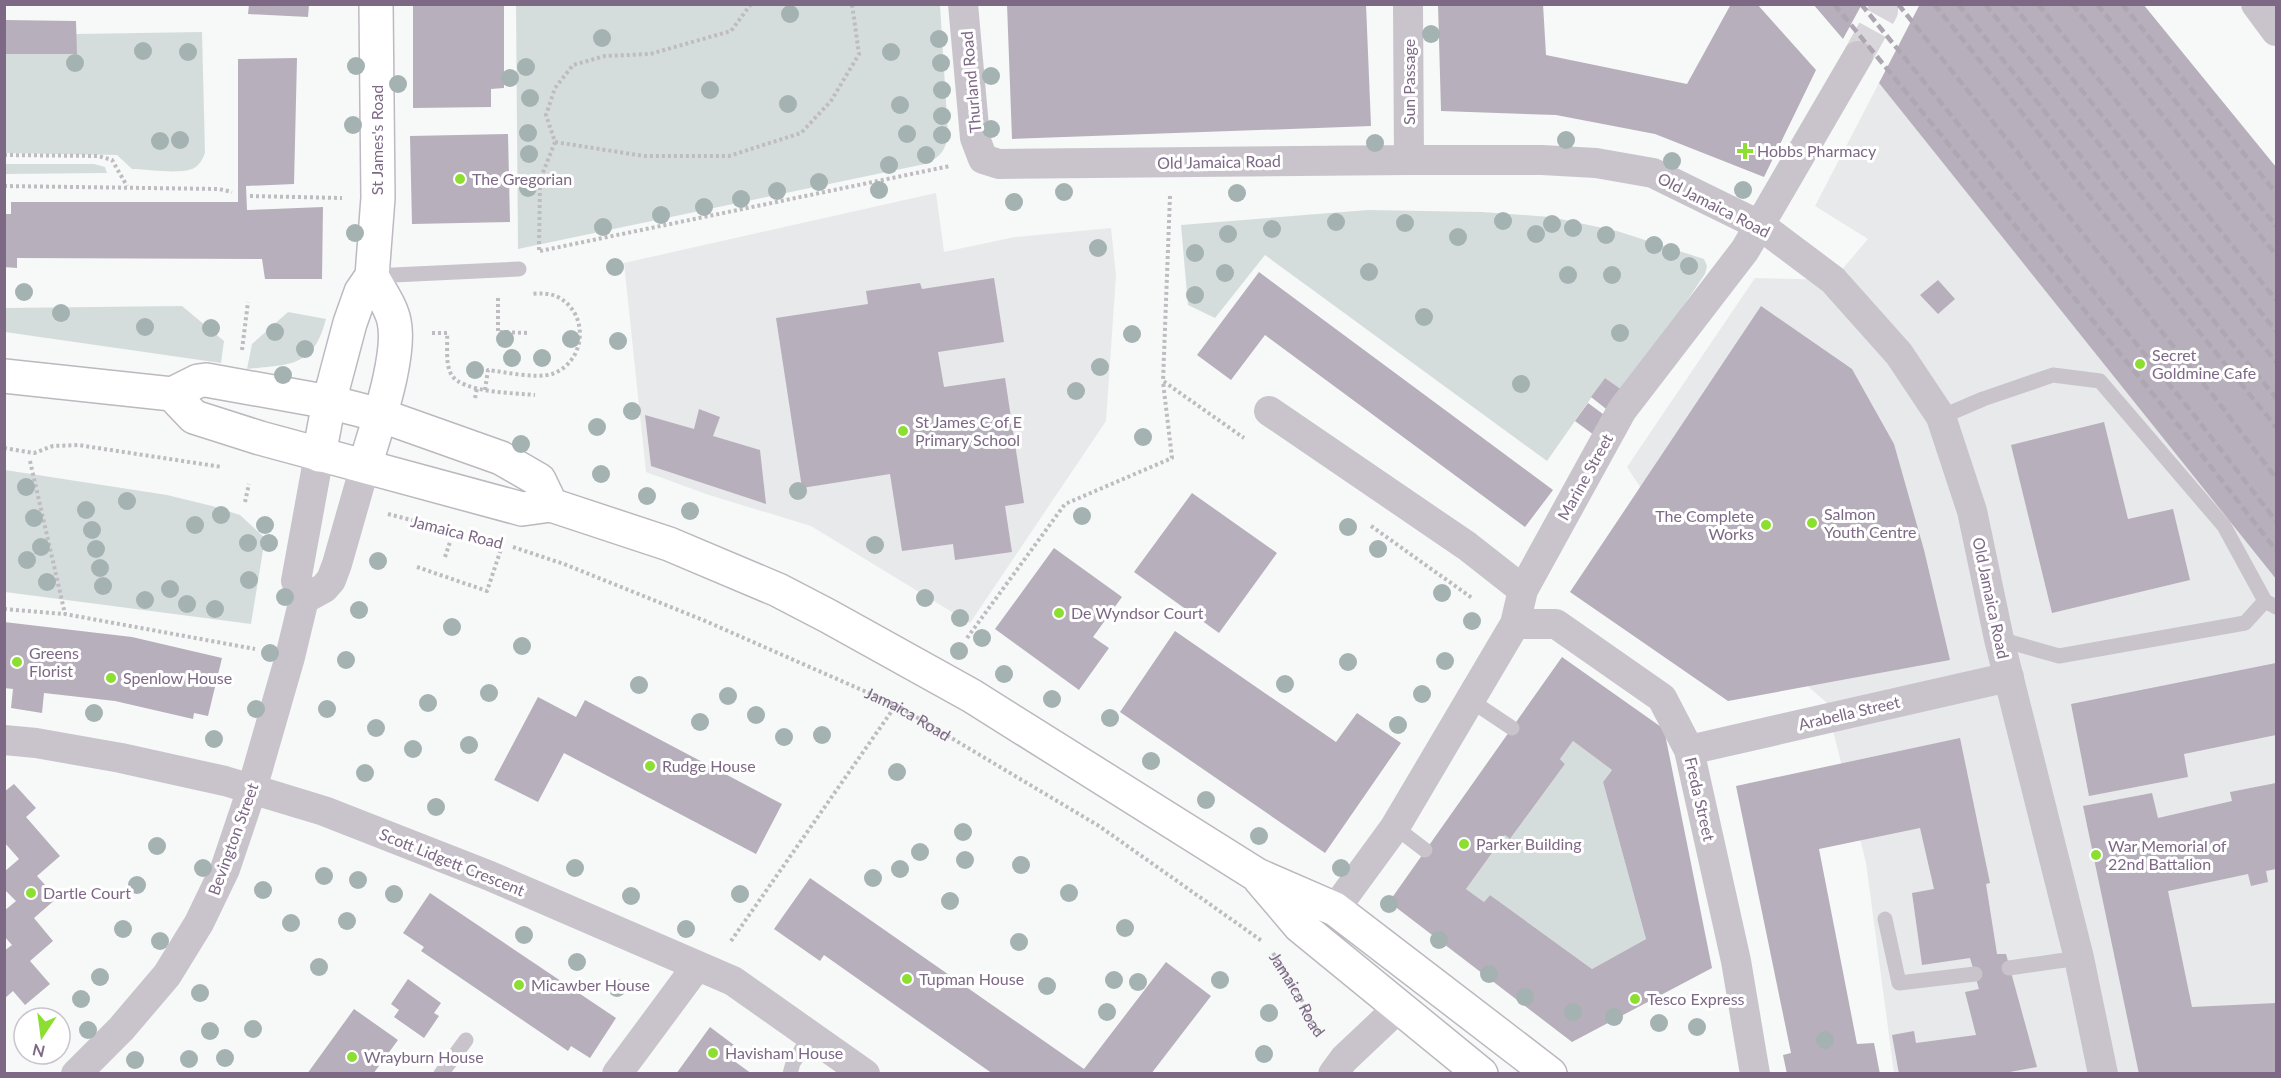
<svg xmlns="http://www.w3.org/2000/svg" width="2281" height="1078" viewBox="0 0 2281 1078" font-family="Lato,sans-serif">
	<style>
		.built { fill: #e8e9ea }
		.green { fill: #d5dddc }
		.building { fill: #b7afbc; fill-rule: evenodd }
		.lines { fill: none; stroke-linecap: round; stroke-linejoin: round }
		.street-tunnel { stroke: #d8d5db; stroke-width: 30; stroke-dasharray: 30 15; stroke-linecap: butt }
		.secondary-casing { stroke: #bfb8c2; stroke-width: 36 }
		.primary-casing { stroke: #bdb7bf; stroke-width: 36 }
		.path { stroke: #bfbcc1; stroke-width: 4; stroke-dasharray: 3 3; stroke-linecap: butt }
		.lane { stroke: #c9c4cb; stroke-width: 15 }
		.street { stroke: #c9c4cb; stroke-width: 30 }
		.secondary { stroke: #fff; stroke-width: 33 }
		.primary { stroke: #fff; stroke-width: 33 }
		.rail { stroke: #aea7b2; stroke-width: 4.5; stroke-dasharray: 9 4.5; stroke-linecap: butt }
		.tree { fill: #a5b2b2 }
		.poi-dot { fill: #8cdf30; stroke: #fff; stroke-width: 2 }
		.labels { text-anchor: middle; stroke-width: 6; stroke-linejoin: round; paint-order: stroke }
		.street-label { font-size: 16px; fill: #7d6886; stroke: #fff }
		.poi-label { font-size: 16px; fill: #7d6886; stroke: #fff; text-anchor: start }
	</style>
	<rect width="100%" height="100%" fill="#f6f9f7"/>
	<path class="built" d="M1879,83L2276,579V1073H1894L1866,863L1826,702L1722,612L1627,467L1755,278L1833,280L1868,239L1815,206Z
		M936,193L944,252L1015,237L1111,228L1116,275L1106,421L970,623L811,526L709,495L646,472L624,263Z"/>
	<path class="green" d="M516,5H940L948,134C946,150 940,158 925,164L518,249Z
		M5,20L77,34L202,32L205,153C203,158 200,165 194,168C182,175 146,169 132,169L117,155L5,153Z
		M5,164H94L105,167L107,173L5,174Z
		M1368,210L1482,212L1551,217L1617,231L1704,259L1707,266L1705,274L1625,392L1605,378L1547,461L1265,255L1215,318L1188,305L1181,225Z
		M182,306L224,341L221,363L5,332V308Z
		M288,312L326,319C313,368 291,364 247,369L252,344Z
		M5,470L167,495L212,506L240,515L265,538L251,624L5,592Z
		M1573,741L1612,770L1603,782L1646,939L1592,969L1490,895L1484,902L1466,889L1505,835L1511,838L1565,764L1560,759Z"/>
	<path class="building" d="M249,4H309L308,17L248,14Z
		M504,4V88L491,89V107L413,108V5Z
		M1007,4H1366L1371,126L1012,139Z
		M1438,4H1543L1546,55L1687,84L1731,4H1757L1816,70L1764,177L1655,134L1556,115L1441,111Z
		M1813,4H1862L1843,39Z
		M1920,4H2143L2276,167V579L1879,83Z
		M4,20L76,21L77,54H4Z
		M297,58L294,184L246,186L247,210L323,207L322,279H265L262,259L17,258V268L4,267V214H11V202H238V59Z
		M508,134L510,222L412,224L410,136Z
		M1259,272L1553,490L1525,527L1265,335L1231,380L1197,355Z
		M994,278L1004,342L938,352L944,387L1005,378L1024,503L1005,506L1012,552L955,560L953,544L902,551L890,474L802,488L776,318L868,304L866,291L920,283L922,289Z
		M1938,280L1955,299L1938,314L1920,295Z
		M1761,306L1852,369L1894,444L1924,550L1950,660L1728,701L1570,592Z
		M1605,378L1625,392L1610,412L1591,397Z
		M1588,403L1607,417L1594,435L1575,421Z
		M699,409L720,417L713,436L760,450L766,504L651,466L645,415L694,429Z
		M2104,422L2128,519L2173,509L2190,580L2052,613L2011,445Z
		M1192,493L1277,553L1219,633L1134,572Z
		M1054,548L1122,597L1093,637L1109,648L1079,690L995,629Z
		M4,622L132,637L222,658L208,716L194,713L193,719L115,701L44,693L42,713L11,708L13,689L4,688Z
		M1175,631L1336,742L1357,713L1401,743L1325,853L1120,712Z
		M1562,657L1664,729L1712,968L1572,1042L1389,902ZM1573,741L1612,770L1603,782L1646,939L1592,969L1490,895L1484,902L1466,889L1505,835L1510,839L1565,764L1560,759Z
		M2276,663V735L2184,754L2188,777L2089,796L2071,704Z
		M538,697L576,717L585,700L782,804L756,854L564,753L538,802L494,780Z
		M1960,738L1990,883L1986,884L1997,954H2006L2037,1067L1999,1074H1899L1892,1035L1914,1031L1916,1043L1976,1035L1965,992L1979,989L1970,958L1922,965L1912,893L1934,889L1920,828L1819,849L1857,1044L1874,1043L1880,1074H1787L1783,1055L1791,1053L1736,786Z
		M2276,783V869L2266,871L2268,882L2251,886L2248,874L2168,891L2192,1007L2276,1003V1074H2139L2083,806L2152,793L2158,818L2232,801L2230,792Z
		M14,784L36,808L26,817L60,856L37,876L57,898L34,918L53,941L30,961L50,984L25,1005L13,991L4,999V951L12,945L4,936V911L16,901L4,889V872L19,859L4,842V792Z
		M810,878L1084,1069L1166,962L1211,996L1151,1074H993L824,955L820,961L774,929Z
		M430,893L616,1018L590,1058L571,1046L568,1051L421,951L424,947L403,933Z
		M408,979L441,1003L434,1013L439,1016L424,1038L394,1017L399,1010L391,1004Z
		M354,1009L398,1040L373,1074H307Z
		M710,1027L738,1048L730,1058L752,1074H676Z"/>
	<g class="lines">
		<path class="street-tunnel" d="M1858,56L1883,11V4"/>
		<defs>
			<path id="secondary" d="M319,455L329,402L350,323L361,292L372,276L378,198L376,4
				M365,466C375,431 402,356 394,321C391,306 379,290 372,276"/>
			<path id="primary" d="M4,376L172,394L198,381L206,380L329,402L380,415L501,458L539,480L551,505
				M172,394L194,417L260,438L522,509L551,505L669,544L778,590L828,616L972,696L1257,875L1335,909L1550,1074
				M1260,879L1300,926L1481,1074"/>
		</defs>
		<use href="#secondary" class="secondary-casing"/>
		<use href="#primary" class="primary-casing"/>
		<g class="path">
			<path d="M555,142L644,156H729L801,133L831,101L859,54L852,4"/>
			<path d="M4,155L98,156L112,160L127,186"/>
			<path d="M4,186L219,189L232,192"/>
			<path d="M250,196L342,198"/>
			<path d="M1170,196L1163,381L1244,438"/>
			<path d="M539,250L540,180L555,142L546,115L555,88L573,65L605,56L650,54L731,31L751,4"/>
			<path d="M540,251L950,166"/>
			<path d="M498,298V332L530,333"/>
			<path d="M432,333H447C448,345 445,363 451,374C461,393 516,393 535,395"/>
			<path d="M242,350L248,302"/>
			<path d="M485,390L488,370C505,372 536,379 552,374C586,362 590,314 558,297C550,293 541,293 531,294"/>
			<path d="M475,398L477,388"/>
			<path d="M4,448L34,453L53,446L78,445L222,467"/>
			<path d="M30,461L65,614"/>
			<path d="M245,502L249,484"/>
			<path d="M388,514L439,527"/>
			<path d="M1371,526L1472,598"/>
			<path id="s1" d="M513,547L564,564L703,620L896,705L1099,826L1262,941"/>
			<path d="M445,557L450,542"/>
			<path d="M417,567L487,591L503,543"/>
			<path d="M4,609L65,614L255,649"/>
			<path d="M967,638L1065,504L1172,458L1163,382"/>
			<path d="M731,941L896,705"/>
			<path id="s2" d="M1273,953C1283,968 1292,982 1300,997C1307,1010 1311,1023 1321,1034"/>
		</g>
		<path class="lane" d="M372,276L519,269
			M1941,417L1983,399L2053,375L2100,381L2224,526L2265,601
			M1999,639L2059,656L2245,623L2265,601L2276,607
			M1470,700L1512,728
			M1395,827L1425,850
			M1885,919L1899,983L1975,974
			M2009,968L2079,958
			M441,1074L466,1040
			M790,1074L793,1063L810,1036"/>
		<path class="street" d="M963,4L975,138L983,159L999,164L1409,160H1542L1596,163L1653,173L1761,226L1833,280L1899,354L1941,417L1972,511L1999,639L2079,958L2103,1074
			M1408,4L1409,160
			M2256,4L2276,31
			M1269,411L1467,546L1523,590
			M304,599L324,588L331,580L337,564L365,466
			M1515,624H1556L1662,698L1689,750L1736,961L1755,1074
			M4,740L36,743L121,758L225,781L324,811L490,876L733,981L865,1074
			M1689,750L2009,677
			M1335,909L1395,827L1515,624L1523,590L1622,410L1745,250L1858,56
			M76,1074L121,1029L167,975L199,923L225,869L252,789L290,657L304,599L296,581L319,455
			M617,1074L697,966
			M1333,1074L1344,1059L1399,1007"/>
		<use href="#secondary" class="secondary"/>
		<use href="#primary" class="primary"/>
		<path class="rail" d="M1834,4L2179,426L2276,550
			M1861,4L2194,415L2276,521
			M1898,4L2215,398L2276,478
			M1934,4L2276,427
			M1958,4L2276,398
			M1985,4L2276,362
			M2012,4L2276,331
			M2038,4L2276,300
			M2072,4L2276,255
			M2097,4L2276,226
			M2122,4L2276,193"/>
	</g>
	<g class="tree">
		<circle cx="790" cy="14" r="9"/>
		<circle cx="1431" cy="34" r="9"/>
		<circle cx="602" cy="38" r="9"/>
		<circle cx="939" cy="39" r="9"/>
		<circle cx="143" cy="51" r="9"/>
		<circle cx="188" cy="52" r="9"/>
		<circle cx="891" cy="52" r="9"/>
		<circle cx="75" cy="63" r="9"/>
		<circle cx="941" cy="63" r="9"/>
		<circle cx="356" cy="66" r="9"/>
		<circle cx="526" cy="67" r="9"/>
		<circle cx="991" cy="76" r="9"/>
		<circle cx="510" cy="78" r="9"/>
		<circle cx="398" cy="84" r="9"/>
		<circle cx="710" cy="90" r="9"/>
		<circle cx="942" cy="90" r="9"/>
		<circle cx="530" cy="98" r="9"/>
		<circle cx="788" cy="104" r="9"/>
		<circle cx="900" cy="105" r="9"/>
		<circle cx="942" cy="116" r="9"/>
		<circle cx="353" cy="125" r="9"/>
		<circle cx="991" cy="129" r="9"/>
		<circle cx="528" cy="133" r="9"/>
		<circle cx="907" cy="134" r="9"/>
		<circle cx="942" cy="135" r="9"/>
		<circle cx="180" cy="140" r="9"/>
		<circle cx="1566" cy="140" r="9"/>
		<circle cx="160" cy="141" r="9"/>
		<circle cx="1375" cy="143" r="9"/>
		<circle cx="529" cy="154" r="9"/>
		<circle cx="926" cy="155" r="9"/>
		<circle cx="1672" cy="161" r="9"/>
		<circle cx="889" cy="165" r="9"/>
		<circle cx="819" cy="182" r="9"/>
		<circle cx="528" cy="188" r="9"/>
		<circle cx="879" cy="190" r="9"/>
		<circle cx="1743" cy="190" r="9"/>
		<circle cx="777" cy="191" r="9"/>
		<circle cx="1064" cy="192" r="9"/>
		<circle cx="1237" cy="193" r="9"/>
		<circle cx="741" cy="199" r="9"/>
		<circle cx="1014" cy="202" r="9"/>
		<circle cx="704" cy="207" r="9"/>
		<circle cx="661" cy="215" r="9"/>
		<circle cx="1503" cy="221" r="9"/>
		<circle cx="1336" cy="222" r="9"/>
		<circle cx="1405" cy="223" r="9"/>
		<circle cx="1552" cy="224" r="9"/>
		<circle cx="603" cy="227" r="9"/>
		<circle cx="1573" cy="228" r="9"/>
		<circle cx="1272" cy="229" r="9"/>
		<circle cx="355" cy="233" r="9"/>
		<circle cx="1228" cy="234" r="9"/>
		<circle cx="1536" cy="234" r="9"/>
		<circle cx="1606" cy="235" r="9"/>
		<circle cx="1458" cy="237" r="9"/>
		<circle cx="1654" cy="245" r="9"/>
		<circle cx="1098" cy="248" r="9"/>
		<circle cx="1671" cy="252" r="9"/>
		<circle cx="1195" cy="253" r="9"/>
		<circle cx="1689" cy="266" r="9"/>
		<circle cx="615" cy="267" r="9"/>
		<circle cx="1369" cy="272" r="9"/>
		<circle cx="1225" cy="273" r="9"/>
		<circle cx="1568" cy="275" r="9"/>
		<circle cx="1612" cy="275" r="9"/>
		<circle cx="24" cy="292" r="9"/>
		<circle cx="1195" cy="295" r="9"/>
		<circle cx="61" cy="313" r="9"/>
		<circle cx="1424" cy="317" r="9"/>
		<circle cx="145" cy="327" r="9"/>
		<circle cx="211" cy="328" r="9"/>
		<circle cx="275" cy="332" r="9"/>
		<circle cx="1620" cy="333" r="9"/>
		<circle cx="1132" cy="334" r="9"/>
		<circle cx="505" cy="339" r="9"/>
		<circle cx="571" cy="339" r="9"/>
		<circle cx="618" cy="341" r="9"/>
		<circle cx="305" cy="349" r="9"/>
		<circle cx="512" cy="358" r="9"/>
		<circle cx="542" cy="358" r="9"/>
		<circle cx="1100" cy="367" r="9"/>
		<circle cx="475" cy="370" r="9"/>
		<circle cx="283" cy="375" r="9"/>
		<circle cx="1521" cy="384" r="9"/>
		<circle cx="1076" cy="391" r="9"/>
		<circle cx="632" cy="411" r="9"/>
		<circle cx="597" cy="427" r="9"/>
		<circle cx="1143" cy="437" r="9"/>
		<circle cx="521" cy="444" r="9"/>
		<circle cx="601" cy="474" r="9"/>
		<circle cx="26" cy="487" r="9"/>
		<circle cx="798" cy="491" r="9"/>
		<circle cx="647" cy="496" r="9"/>
		<circle cx="127" cy="501" r="9"/>
		<circle cx="86" cy="510" r="9"/>
		<circle cx="690" cy="511" r="9"/>
		<circle cx="221" cy="515" r="9"/>
		<circle cx="1082" cy="516" r="9"/>
		<circle cx="34" cy="518" r="9"/>
		<circle cx="195" cy="525" r="9"/>
		<circle cx="265" cy="525" r="9"/>
		<circle cx="1348" cy="527" r="9"/>
		<circle cx="92" cy="530" r="9"/>
		<circle cx="248" cy="543" r="9"/>
		<circle cx="269" cy="543" r="9"/>
		<circle cx="875" cy="545" r="9"/>
		<circle cx="41" cy="547" r="9"/>
		<circle cx="96" cy="549" r="9"/>
		<circle cx="1378" cy="549" r="9"/>
		<circle cx="27" cy="560" r="9"/>
		<circle cx="378" cy="561" r="9"/>
		<circle cx="100" cy="568" r="9"/>
		<circle cx="249" cy="580" r="9"/>
		<circle cx="47" cy="582" r="9"/>
		<circle cx="103" cy="586" r="9"/>
		<circle cx="170" cy="589" r="9"/>
		<circle cx="1442" cy="593" r="9"/>
		<circle cx="285" cy="597" r="9"/>
		<circle cx="925" cy="598" r="9"/>
		<circle cx="145" cy="600" r="9"/>
		<circle cx="187" cy="604" r="9"/>
		<circle cx="215" cy="609" r="9"/>
		<circle cx="359" cy="610" r="9"/>
		<circle cx="960" cy="618" r="9"/>
		<circle cx="1472" cy="621" r="9"/>
		<circle cx="452" cy="627" r="9"/>
		<circle cx="982" cy="638" r="9"/>
		<circle cx="522" cy="646" r="9"/>
		<circle cx="959" cy="651" r="9"/>
		<circle cx="270" cy="653" r="9"/>
		<circle cx="346" cy="660" r="9"/>
		<circle cx="1445" cy="661" r="9"/>
		<circle cx="1348" cy="662" r="9"/>
		<circle cx="1004" cy="674" r="9"/>
		<circle cx="1285" cy="684" r="9"/>
		<circle cx="639" cy="685" r="9"/>
		<circle cx="489" cy="693" r="9"/>
		<circle cx="1422" cy="694" r="9"/>
		<circle cx="728" cy="696" r="9"/>
		<circle cx="1052" cy="699" r="9"/>
		<circle cx="428" cy="703" r="9"/>
		<circle cx="256" cy="709" r="9"/>
		<circle cx="327" cy="709" r="9"/>
		<circle cx="94" cy="713" r="9"/>
		<circle cx="756" cy="715" r="9"/>
		<circle cx="1110" cy="718" r="9"/>
		<circle cx="700" cy="722" r="9"/>
		<circle cx="1398" cy="725" r="9"/>
		<circle cx="376" cy="728" r="9"/>
		<circle cx="822" cy="735" r="9"/>
		<circle cx="784" cy="737" r="9"/>
		<circle cx="214" cy="739" r="9"/>
		<circle cx="469" cy="745" r="9"/>
		<circle cx="413" cy="749" r="9"/>
		<circle cx="1151" cy="761" r="9"/>
		<circle cx="897" cy="772" r="9"/>
		<circle cx="365" cy="773" r="9"/>
		<circle cx="1206" cy="800" r="9"/>
		<circle cx="436" cy="807" r="9"/>
		<circle cx="963" cy="832" r="9"/>
		<circle cx="1259" cy="836" r="9"/>
		<circle cx="157" cy="846" r="9"/>
		<circle cx="920" cy="852" r="9"/>
		<circle cx="965" cy="860" r="9"/>
		<circle cx="1021" cy="865" r="9"/>
		<circle cx="203" cy="868" r="9"/>
		<circle cx="575" cy="868" r="9"/>
		<circle cx="1341" cy="868" r="9"/>
		<circle cx="900" cy="869" r="9"/>
		<circle cx="324" cy="876" r="9"/>
		<circle cx="873" cy="878" r="9"/>
		<circle cx="358" cy="880" r="9"/>
		<circle cx="137" cy="885" r="9"/>
		<circle cx="263" cy="890" r="9"/>
		<circle cx="1069" cy="893" r="9"/>
		<circle cx="394" cy="894" r="9"/>
		<circle cx="740" cy="894" r="9"/>
		<circle cx="631" cy="896" r="9"/>
		<circle cx="950" cy="901" r="9"/>
		<circle cx="1389" cy="904" r="9"/>
		<circle cx="347" cy="921" r="9"/>
		<circle cx="291" cy="923" r="9"/>
		<circle cx="1125" cy="928" r="9"/>
		<circle cx="123" cy="929" r="9"/>
		<circle cx="686" cy="929" r="9"/>
		<circle cx="524" cy="935" r="9"/>
		<circle cx="1439" cy="940" r="9"/>
		<circle cx="160" cy="941" r="9"/>
		<circle cx="1019" cy="942" r="9"/>
		<circle cx="577" cy="962" r="9"/>
		<circle cx="319" cy="967" r="9"/>
		<circle cx="1489" cy="974" r="9"/>
		<circle cx="100" cy="977" r="9"/>
		<circle cx="1114" cy="980" r="9"/>
		<circle cx="1220" cy="980" r="9"/>
		<circle cx="1138" cy="982" r="9"/>
		<circle cx="1047" cy="986" r="9"/>
		<circle cx="617" cy="988" r="9"/>
		<circle cx="200" cy="993" r="9"/>
		<circle cx="1525" cy="997" r="9"/>
		<circle cx="81" cy="999" r="9"/>
		<circle cx="1107" cy="1012" r="9"/>
		<circle cx="1573" cy="1012" r="9"/>
		<circle cx="1269" cy="1013" r="9"/>
		<circle cx="1614" cy="1017" r="9"/>
		<circle cx="1659" cy="1023" r="9"/>
		<circle cx="1697" cy="1027" r="9"/>
		<circle cx="253" cy="1029" r="9"/>
		<circle cx="88" cy="1030" r="9"/>
		<circle cx="210" cy="1031" r="9"/>
		<circle cx="1825" cy="1040" r="9"/>
		<circle cx="1264" cy="1054" r="9"/>
		<circle cx="225" cy="1058" r="9"/>
		<circle cx="189" cy="1059" r="9"/>
		<circle cx="135" cy="1060" r="9"/>
	</g>
	<g class="poi-dot">
		<path d="M1742 142h6v6h6v6h-6v6h-6v-6h-6v-6h6z"/>
		<circle cx="460" cy="179" r="6"/>
		<circle cx="2140" cy="364" r="6"/>
		<circle cx="903" cy="431" r="6"/>
		<circle cx="1812" cy="523" r="6"/>
		<circle cx="1766" cy="525" r="6"/>
		<circle cx="1059" cy="613" r="6"/>
		<circle cx="17" cy="662" r="6"/>
		<circle cx="111" cy="678" r="6"/>
		<circle cx="650" cy="766" r="6"/>
		<circle cx="1464" cy="844" r="6"/>
		<circle cx="2096" cy="855" r="6"/>
		<circle cx="31" cy="893" r="6"/>
		<circle cx="907" cy="979" r="6"/>
		<circle cx="519" cy="985" r="6"/>
		<circle cx="1635" cy="999" r="6"/>
		<circle cx="713" cy="1053" r="6"/>
		<circle cx="352" cy="1057" r="6"/>
	</g>
	<g class="labels">
		<g class="street-label">
			<text transform="translate(971 82) rotate(-95)" y="6">Thurland Road</text>
			<text transform="translate(1409 82) rotate(-90)" y="6">Sun Passage</text>
			<text transform="translate(377 140) rotate(-90)" y="6">St James's Road</text>
			<text transform="translate(1219 162) rotate(-1)" y="6">Old Jamaica Road</text>
			<text transform="translate(1714 205) rotate(27)" y="6">Old Jamaica Road</text>
			<text transform="translate(1585 477) rotate(-61)" y="6">Marine Street</text>
			<text transform="translate(457 532) rotate(14)" y="6">Jamaica Road</text>
			<text transform="translate(1991 598) rotate(78)" y="6">Old Jamaica Road</text>
			<text transform="translate(1849 713) rotate(-13)" y="6">Arabella Street</text>
			<text dy="6" stroke="none"><textPath href="#s1" startOffset="429">Jamaica Road</textPath></text>
			<text transform="translate(1700 799) rotate(77)" y="6">Freda Street</text>
			<text transform="translate(233 839) rotate(-70)" y="6">Bevington Street</text>
			<text transform="translate(452 862) rotate(22)" y="6">Scott Lidgett Crescent</text>
			<text dy="6" stroke="none"><textPath href="#s2" startOffset="48">Jamaica Road</textPath></text>
		</g>
		<g class="poi-label">
			<text x="1757" y="157">Hobbs Pharmacy</text>
			<text x="472" y="185">The Gregorian</text>
			<text x="2152" y="361">Secret<tspan x="2152" dy="18">Goldmine Cafe</tspan></text>
			<text x="915" y="428">St James C of E<tspan x="915" dy="18">Primary School</tspan></text>
			<text x="1824" y="520">Salmon<tspan x="1824" dy="18">Youth Centre</tspan></text>
			<text x="1754" y="522" text-anchor="end">The Complete<tspan x="1754" dy="18">Works</tspan></text>
			<text x="1071" y="619">De Wyndsor Court</text>
			<text x="29" y="659">Greens<tspan x="29" dy="18">Florist</tspan></text>
			<text x="123" y="684">Spenlow House</text>
			<text x="662" y="772">Rudge House</text>
			<text x="1476" y="850">Parker Building</text>
			<text x="2108" y="852">War Memorial of<tspan x="2108" dy="18">22nd Battalion</tspan></text>
			<text x="43" y="899">Dartle Court</text>
			<text x="919" y="985">Tupman House</text>
			<text x="531" y="991">Micawber House</text>
			<text x="1647" y="1005">Tesco Express</text>
			<text x="725" y="1059">Havisham House</text>
			<text x="364" y="1063">Wrayburn House</text>
		</g>
	</g>
	<rect width="2281" height="1078" fill="none" stroke="#7d6886" stroke-width="12"/>
	<g transform="translate(42 1036) rotate(193)"><circle r="28" fill="#ffffff" stroke="#cbc3cf" stroke-width="1.5"/>
	<path d="M0-4.5L10 22L0 15L-10 22Z" fill="#8cdf30"/>
	<text y="-9" font-size="16" font-weight="bold" text-anchor="middle" fill="#7d6886">N</text>
	</g>
</svg>
